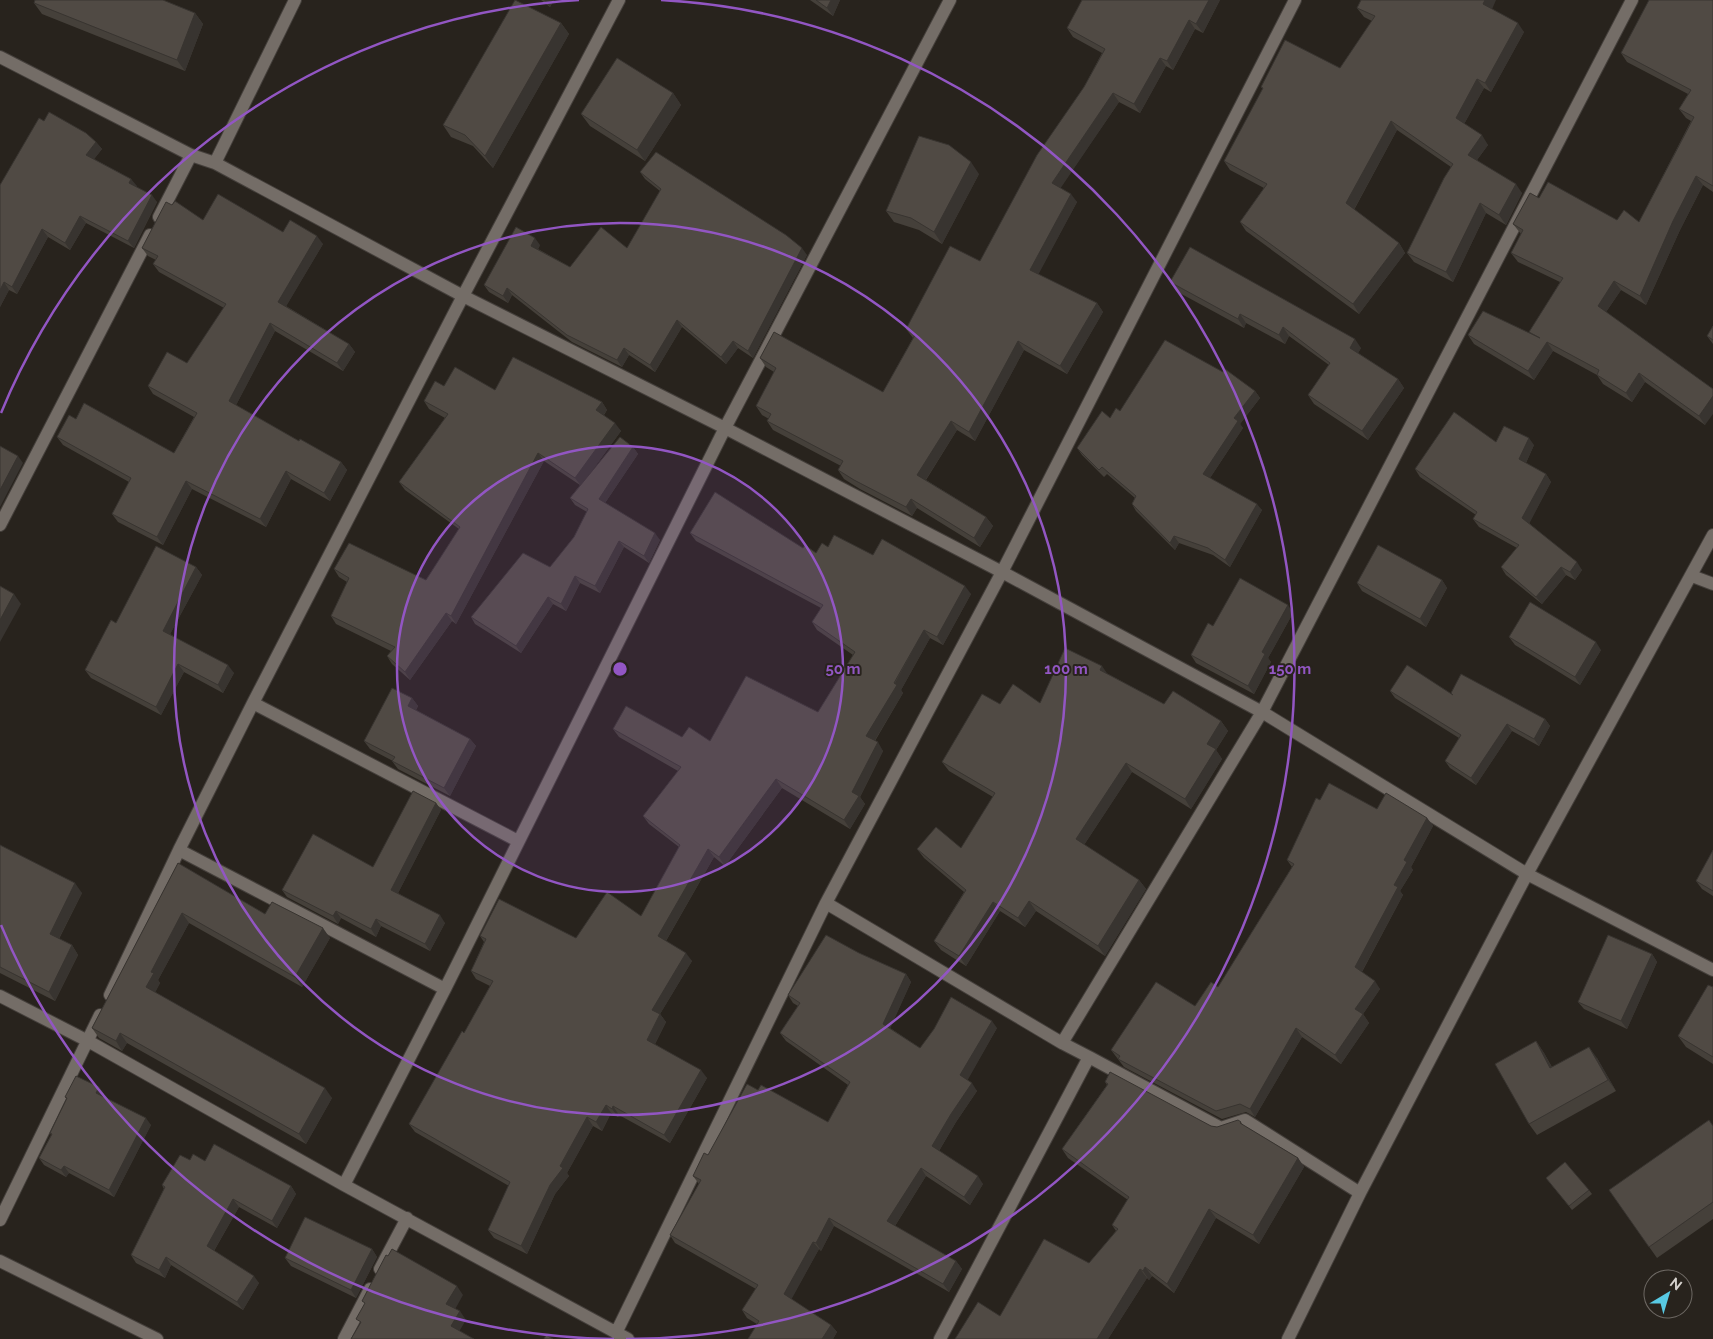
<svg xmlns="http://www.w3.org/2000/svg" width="1713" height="1339" viewBox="0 0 1713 1339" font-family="Raleway,sans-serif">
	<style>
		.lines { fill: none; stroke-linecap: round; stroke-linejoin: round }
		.minor-casing { stroke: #443f3b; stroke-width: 14 }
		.minor { stroke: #746d67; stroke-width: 12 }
		.wall { fill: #45403a }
		.shaded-wall { fill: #383430 }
		.building { fill: #504a44; stroke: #383430 }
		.ring { fill: none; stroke: #9256c3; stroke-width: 2.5 }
		.centre { fill: #9256c3; stroke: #28231d; stroke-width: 2.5 }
		.ring-label { font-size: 15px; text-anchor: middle; font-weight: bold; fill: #9256c3; stroke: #28231d; stroke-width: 4; stroke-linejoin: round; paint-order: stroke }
	</style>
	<rect width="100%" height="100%" fill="#28231d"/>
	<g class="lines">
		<defs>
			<path id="minor" d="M0,57L191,155L215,163L463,296L725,428L1002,572L1262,712L1527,874L1713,970
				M215,163L295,0
				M159,217L191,155
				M0,525L150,235
				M1692,576L1713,584
				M253,703L518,841
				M179,850L445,989
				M826,903L1062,1043
				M110,995L179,850L253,703L463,296L619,0
				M0,996L88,1041L344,1185L628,1339
				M1089,1057L1221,1128L1245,1120L1360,1193
				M344,1185L445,989L725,428L950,0
				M0,1220L100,1015
				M0,1261L157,1339
				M380,1269L407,1218
				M616,1333L826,903L1002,572L1295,0
				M344,1339L370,1289
				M940,1339L1089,1057L1062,1043L1262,712L1632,0
				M1288,1339L1360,1193L1527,874L1713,535"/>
		</defs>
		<use href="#minor" class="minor-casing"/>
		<use href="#minor" class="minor"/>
	</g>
	<path class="wall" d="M541,0H554L550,7Z
		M810,0H840L833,16Z
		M1220,0L1203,33L1195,29L1173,70L1166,66L1140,113L1119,102L1060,188L1077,202L1038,274L1097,303L1103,312L1067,374L1024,350L975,441L957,430L926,480L986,517L993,526L980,547L917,508L912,516L860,489L844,479L838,470L841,466L773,430L767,421L769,419L762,415L756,406L774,372L766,367L760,358L883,392L913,338L906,329L980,261L1084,87L1102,53L1073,37L1067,28Z
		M1713,0V192L1703,185L1680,230L1646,305L1621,290L1606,312L1713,389L1705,425L1645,382L1632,402L1603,384L1597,375L1553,351L1534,380L1474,344L1468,335L1530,333L1560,282L1518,262L1511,253L1521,234L1513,224L1539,198L1617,220L1639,222L1691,121L1686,118L1679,109L1688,94L1627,62L1621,53Z
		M34,3L195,13L203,24L185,71L42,14Z
		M1357,8L1492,9L1524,32L1491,92L1484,88L1464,124L1488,145L1477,160L1522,193L1506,225L1486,213L1453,282L1414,262L1407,253L1451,167L1397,130L1354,210L1399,243L1405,253L1359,314L1246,231L1240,222L1264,188L1230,170L1224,161L1263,89L1261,87L1340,68L1372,21L1364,17Z
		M561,23L569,34L493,168L473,146L451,137L443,125Z
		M673,93L681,105L645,161L590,126L581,114Z
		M44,121L96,142L102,149L94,159L131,179L136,187L157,202L134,248L86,223L70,250L48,237L17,294L9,290L0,307V185Z
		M640,172L807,255L753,358L738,348L726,364L682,327L655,372L629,355L622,367L572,342L512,295L508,303L489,292L484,285L540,245L538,249L570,267L627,248L660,191L645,179Z
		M979,174L942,244L919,230L894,222L886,211Z
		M203,220L283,232L323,244L286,306L349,344L355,352L343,371L275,331L236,405L299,441L341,462L347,470L330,501L291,479L266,527L192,489L163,545L118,522L112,514L129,482L63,445L57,437L76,419L174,453L194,417L153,394L148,386L187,363L224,308L159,272L153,264L156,260L148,256L142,248Z
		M1170,282L1361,348L1358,353L1398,379L1404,388L1368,440L1314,404L1308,395L1329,365L1289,336L1285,344L1246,323L1244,328L1176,291Z
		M1713,326V344L1707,336Z
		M444,386L495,390L602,402L607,410L604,415L621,431L588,476L633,447L638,454L605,503L660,540L649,563L624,547L600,593L580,583L566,611L553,604L521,653L475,624L471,617L550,567L574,537L587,512L575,505L570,498L580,485L544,461L456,624L452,621L410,680L392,664L387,656L391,651L336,624L331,616L347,582L339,577L334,569L426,580L459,529L405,490L399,482L445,418L429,409L424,401Z
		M1255,391L1260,398L1240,424L1243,428L1210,478L1262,510L1230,567L1213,555L1179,543L1175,550L1136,511L1132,504L1135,498L1107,474L1104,477L1082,455L1077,448L1120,411Z
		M1534,445L1526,463L1546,474L1551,482L1529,523L1582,570L1575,580L1566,575L1542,604L1506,575L1501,567L1517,548L1479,527L1473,519L1476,515L1420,477L1415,469Z
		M690,533L803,548L816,553L828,547L873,555L971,594L943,645L930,638L901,690L903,693L875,741L883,751L860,797L865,804L850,829L782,788L725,866L714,857L666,941L692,961L660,1014L666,1022L655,1044L707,1078L670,1143L619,1115L618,1117L611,1113L602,1131L593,1126L567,1173L569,1176L555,1194L527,1254L494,1238L488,1230L509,1186L415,1132L409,1124L464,1033L490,986L476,979L471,971L484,942L480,936L576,938L641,916L679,847L649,824L643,816L678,771L619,737L613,729L710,741L818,712L853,655L817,630L812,622L821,608L696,541Z
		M196,567L202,575L170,634L234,673L223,693L184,672L161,715L91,678L85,670L116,623Z
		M1442,580L1447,588L1426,627L1362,591L1357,583Z
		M1293,613L1268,658L1271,662L1254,694L1196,663L1191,655L1213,626Z
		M1509,637L1601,650L1580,685L1515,645Z
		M1108,674L1164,704L1221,721L1228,731L1216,750L1222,759L1191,809L1132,772L1084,845L1139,880L1146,889L1105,956L1036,911L1025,927L1000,911L966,966L941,950L934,941L964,892L924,858L917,849L961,848L993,797L949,771L942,762L1000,704L1040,703Z
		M1390,691L1451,694L1545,719L1550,726L1539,746L1512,731L1476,785L1450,768L1445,761L1459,738L1395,698Z
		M412,698L418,706L416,710L470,739L476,746L450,796L398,769L392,761H393L370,749L364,741Z
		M1320,800L1377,809L1427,818L1433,826L1411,867L1413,870L1400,891L1403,895L1362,972L1380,989L1363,1014L1369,1023L1341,1064L1302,1037L1255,1117L1246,1112L1222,1119L1124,1067L1111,1050L1195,1006L1218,987L1292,867L1287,860Z
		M436,803L441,810L398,893L445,923L430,951L381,926L376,937L341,918L338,924L287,897L282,890L373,867Z
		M0,845L82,893L59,939L72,945L78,955L55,1001L0,973Z
		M1713,850V896L1702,889L1696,881Z
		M178,863L265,914L330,938L302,987L189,923L158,980L160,983L155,992L332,1098L306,1144L127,1043L122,1051L99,1038L92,1028Z
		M859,953L906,974L911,982L890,1028L920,1048L997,1028L967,1080L977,1091L956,1122L939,1151L983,1184L970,1205L926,1176L895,1226L956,1261L962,1269L949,1292L834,1226L821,1251L819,1249L791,1299L831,1325L837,1332L833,1339H748L757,1324L747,1318L742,1310L756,1289L675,1243L670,1235L699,1184L693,1176L758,1090L828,1122L848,1085L786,1041L780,1033L798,1006L793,1003L788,995Z
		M1652,954L1657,962L1627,1029L1584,1009L1578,1002Z
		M1713,987V1064L1686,1047L1678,1036Z
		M1536,1041L1544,1053L1552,1067L1597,1058L1616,1091L1537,1135L1529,1124Z
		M1105,1082L1211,1126L1217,1127L1241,1122L1243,1125L1298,1158L1304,1167L1259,1244L1216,1218L1174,1293L1152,1276L1149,1280L1147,1278L1108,1339H955L1000,1316L1089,1263L1116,1231L1112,1225L1128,1200L1068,1158L1062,1149L1107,1085Z
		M99,1087L104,1094L103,1096L151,1125L114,1197L69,1173L66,1177L44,1165L39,1158L51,1135L50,1133L67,1100L65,1097Z
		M1713,1126V1219L1657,1258L1609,1190Z
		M190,1160L205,1161L291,1186L296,1194L277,1228L239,1207L214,1251L259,1283L243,1310L171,1265L165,1278L136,1263L131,1255L164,1189L162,1185Z
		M1546,1178L1589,1190L1592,1194L1572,1210Z
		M372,1249L377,1257L356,1298L291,1266L285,1258Z"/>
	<path class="shaded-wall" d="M544,0H554L550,7Z
		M831,0H840L833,16L827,8Z
		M1209,0H1220L1203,33L1196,24Z
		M1485,0H1496L1490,14L1483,4Z
		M195,13L203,24L185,71L177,60Z
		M1189,20L1195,29L1173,70L1167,61Z
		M561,23L569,34L493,168L485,156Z
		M1518,23L1524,32L1491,92L1485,83Z
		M1160,58L1166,66L1140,113L1134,104Z
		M1477,79L1484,88L1462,128L1456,118Z
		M673,93L681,105L645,161L637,150Z
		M1113,93L1119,102L1058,192L1052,183Z
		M1391,121L1397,130L1352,213L1346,203Z
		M1482,135L1488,145L1474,164L1468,155Z
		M96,142L102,149L91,163L86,155Z
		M971,162L979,174L942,244L934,232Z
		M1696,176L1703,185L1680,230L1646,305L1640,296L1673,221Z
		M131,179L137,186L135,191L129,183Z
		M1516,184L1522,193L1506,225L1499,215Z
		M1071,194L1077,202L1036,279L1030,270Z
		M152,195L157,202L134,248L128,241Z
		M1480,203L1486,213L1453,282L1446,272Z
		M80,216L86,223L70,250L65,243Z
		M42,229L48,237L17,294L12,287Z
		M317,236L323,244L284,310L278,302Z
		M535,238L540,245L536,253L531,246Z
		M1399,243L1405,253L1359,314L1353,304Z
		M802,248L807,255L753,358L748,351Z
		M1614,281L1621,290L1604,315L1598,306Z
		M4,282L9,290L0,307V290Z
		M507,288L512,295L508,303L503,296Z
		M1097,303L1103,312L1067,374L1060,366Z
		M1240,314L1246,323L1244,328L1238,319Z
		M677,320L682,327L655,372L650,365Z
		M270,323L275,331L234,409L229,401Z
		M1283,327L1289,336L1285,344L1279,335Z
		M1355,339L1361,348L1356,357L1350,348Z
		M733,341L738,348L726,364L721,357Z
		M1018,341L1024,350L975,441L969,432Z
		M1547,342L1553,351L1534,380L1528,371Z
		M349,344L355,352L343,371L337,363Z
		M624,348L629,355L622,367L617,360Z
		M1639,373L1645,382L1632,402L1626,393Z
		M1398,379L1404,388L1368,440L1362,431Z
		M1255,391L1260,398L1240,424L1243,428L1208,481L1203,474L1234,418Z
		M1713,396V414L1705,425L1699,416Z
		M602,402L607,410L602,417L596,410Z
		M951,421L957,430L923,484L917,475Z
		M615,423L621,431L581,486L575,478Z
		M1529,438L1534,445L1524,467L1519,459Z
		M633,447L638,454L603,506L599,499Z
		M538,453L544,461L456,624L451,616Z
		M18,456L23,463L0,507V490Z
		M341,462L347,470L330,501L324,493Z
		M286,471L291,479L266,527L260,519Z
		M1546,474L1551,482L1528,526L1522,518Z
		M186,481L192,489L163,545L157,537Z
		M911,499L917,508L912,516L906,507Z
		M1257,504L1262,510L1230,567L1225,560Z
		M986,517L993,526L980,547L974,538Z
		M655,533L660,540L649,563L644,556Z
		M1174,536L1179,543L1175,550L1170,543Z
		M619,541L624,547L600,593L595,586Z
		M1577,562L1582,570L1575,580L1570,572Z
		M196,567L202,575L168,638L163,631Z
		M1561,567L1566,575L1542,604L1536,597Z
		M575,576L580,583L566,611L561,604Z
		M1442,580L1447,588L1426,627L1420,619Z
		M965,586L971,594L943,645L937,637Z
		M14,594L21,604L0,642V620Z
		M548,597L553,604L521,653L516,646Z
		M1288,605L1293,613L1268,658L1271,662L1254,694L1248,686L1262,652Z
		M446,613L452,621L410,680L405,672Z
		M924,630L930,638L901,690L903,693L872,745L866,736Z
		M1596,642L1601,650L1580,685L1575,677Z
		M178,664L184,672L161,715L156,707Z
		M228,665L234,673L223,693L218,685Z
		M1102,666L1109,676L1100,670Z
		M412,698L418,706L414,714L408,706Z
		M1545,719L1550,726L1539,746L1534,739Z
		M1221,721L1228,731L1216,750L1222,759L1191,809L1185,799L1207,744Z
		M1507,724L1512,731L1476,785L1471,778Z
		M470,739L476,746L450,796L444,788Z
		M878,742L883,751L860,797L865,804L850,829L844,820L852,792Z
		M1126,763L1132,772L1082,848L1076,839Z
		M776,779L782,788L725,866L719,857Z
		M436,803L441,810L396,897L391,890Z
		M1427,818L1433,826L1411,867L1413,870L1400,891L1403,895L1360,975L1355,967L1394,885L1404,860Z
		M708,849L714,857L664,944L658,936Z
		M1139,880L1146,889L1105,956L1098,946Z
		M75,883L82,893L56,944L50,934Z
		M1029,901L1036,911L1025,927L1018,918Z
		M993,902L1000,911L966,966L959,956Z
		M336,911L341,918L338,924L333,916Z
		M182,913L189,923L158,980L160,983L153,997L146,987L151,972Z
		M440,915L445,923L430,951L425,944Z
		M376,919L381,926L376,937L371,929Z
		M323,928L330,938L302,987L295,977Z
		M72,945L78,955L55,1001L49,992Z
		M686,953L692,961L660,1014L666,1022L653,1048L647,1040L652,1010Z
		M1652,954L1657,962L1627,1029L1621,1021Z
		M906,974L911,982L889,1031L883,1024Z
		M1375,981L1380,989L1361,1017L1355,1009Z
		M1363,1014L1369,1023L1341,1064L1335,1055Z
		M992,1021L997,1028L966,1083L960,1075Z
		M1296,1028L1302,1037L1255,1117L1250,1109Z
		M120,1033L127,1043L122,1051L116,1041Z
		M1536,1041L1544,1053L1558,1079L1550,1068Z
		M1589,1047L1597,1058L1616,1091L1608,1080Z
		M701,1070L707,1078L670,1143L664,1135Z
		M972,1083L977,1091L956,1122L937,1154L932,1146L951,1114Z
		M99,1087L104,1094L101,1100L96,1093Z
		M325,1088L332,1098L306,1144L299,1134Z
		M606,1105L611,1113L602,1131L596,1122Z
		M613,1106L619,1115L618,1117L612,1109Z
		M587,1117L593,1126L567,1173L569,1176L555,1194L527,1254L521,1246L550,1185Z
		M146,1118L151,1125L114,1197L109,1190Z
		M1298,1158L1304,1167L1259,1244L1253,1235Z
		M64,1166L69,1173L66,1177L61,1170Z
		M921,1168L926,1176L893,1229L887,1221Z
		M978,1176L983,1184L970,1205L964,1197Z
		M291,1186L296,1194L277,1228L272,1221Z
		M233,1199L239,1207L212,1254L207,1246Z
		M1209,1209L1216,1218L1174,1293L1167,1284Z
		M829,1218L834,1226L821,1251L816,1243Z
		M813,1242L819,1249L790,1302L784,1294Z
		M372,1249L377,1257L356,1298L351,1290Z
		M166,1257L171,1265L165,1278L159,1270Z
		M956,1261L962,1269L949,1292L943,1284Z
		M1145,1267L1152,1276L1149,1280L1143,1271Z
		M1140,1269L1147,1278L1108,1339H1097Z
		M254,1276L259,1283L243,1310L237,1302Z
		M457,1286L463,1295L453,1313L446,1304Z
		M460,1311L466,1320L457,1335L451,1326Z
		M831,1325L837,1332L833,1339H822Z"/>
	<path class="building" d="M35,0H163L195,13L177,60L34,3Z
		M515,0L561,23L485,156L465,135L443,125Z
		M816,0H831L827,8Z
		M1082,0H1209L1196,24L1189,20L1167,61L1160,58L1134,104L1113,93L1052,183L1071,194L1030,270L1097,303L1060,366L1018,341L969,432L951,421L917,475L986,517L974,538L911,499L906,507L854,480L838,470L843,461L767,421L771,414L756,406L776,368L760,358L774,332L883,392L915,335L906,329L950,246L980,261L1037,155L1084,87L1105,49L1067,28Z
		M1361,0H1485L1483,4L1518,23L1485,83L1477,79L1456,118L1482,135L1468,155L1516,184L1499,215L1480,203L1446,272L1407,253L1444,178L1453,164L1391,121L1346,203L1399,243L1353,304L1240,222L1267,184L1224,161L1263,88L1261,87L1285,40L1340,68L1375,16L1357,8Z
		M1649,0H1713V186L1696,176L1673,221L1640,296L1614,281L1598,306L1713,389V396L1699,416L1639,373L1626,393L1597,375L1599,370L1547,342L1528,371L1468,335L1483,311L1540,338L1529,332L1563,278L1511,253L1523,230L1513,224L1530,193L1539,198L1548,182L1617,220L1624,210L1639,222L1694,117L1679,109L1691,90L1621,53Z
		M617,58L673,93L637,150L581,114Z
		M49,112L86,133L96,142L86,155L131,179L129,183L152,195L128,241L80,216L65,243L42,229L12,287L4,282L0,290V185L39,118L44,121Z
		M919,136L949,145L971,162L934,232L911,218L886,211Z
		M656,152L786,235L802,248L748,351L733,341L721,357L677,320L650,365L624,348L617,360L567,335L507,288L503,296L484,285L516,227L535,238L531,246L570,267L601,227L627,248L661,189L640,172Z
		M218,194L283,232L290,220L317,236L278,302L349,344L337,363L270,323L229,401L299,441L300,439L341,462L324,493L286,471L260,519L186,481L157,537L112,514L131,478L57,437L69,415L76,419L84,403L174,453L197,413L148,386L167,352L187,363L226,304L153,264L158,256L142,248L166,202L172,205L175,201L203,220Z
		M1190,247L1355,339L1350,348L1398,379L1362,431L1308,395L1330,363L1283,327L1279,335L1240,314L1238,319L1170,282Z
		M1713,326V340L1707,336Z
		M1165,340L1223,372L1225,369L1255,391L1234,418L1238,421L1203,474L1257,504L1225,560L1208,548L1174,536L1170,543L1132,504L1136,496L1102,467L1099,470L1077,448L1102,411L1110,418L1116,408L1120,411Z
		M513,357L602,402L596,410L615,423L575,478L538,453L451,616L446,613L405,672L387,656L395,647L331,616L349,578L334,569L349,543L426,580L460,527L399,482L448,414L424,401L435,381L444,386L455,367L495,390Z
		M1454,412L1496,442L1504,426L1529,438L1519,459L1546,474L1522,518L1577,562L1570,572L1561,567L1536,597L1501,567L1519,545L1473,519L1477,512L1415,469Z
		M620,437L633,447L599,499L655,533L644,556L619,541L595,586L575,576L561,604L548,597L516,646L471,617L523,553L550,567L574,537L588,509L570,498Z
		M0,446L18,456L0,490Z
		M715,492L803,548L805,545L816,553L822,543L828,547L834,535L873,555L882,539L965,586L937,637L924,630L894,683L897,685L866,736L878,742L852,792L859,796L844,820L776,779L719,857L708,849L658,936L686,953L652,1010L660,1014L647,1040L701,1070L664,1135L613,1106L612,1109L606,1105L596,1122L587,1117L560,1166L563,1168L550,1185L521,1246L488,1230L510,1182L409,1124L462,1031L464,1033L493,981L471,971L486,939L480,936L499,899L576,938L607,892L641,916L680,845L643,816L681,767L613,729L626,706L682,737L689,727L710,741L746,676L818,712L855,652L812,622L823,605L690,533Z
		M1378,545L1442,580L1420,619L1357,583Z
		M156,546L196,567L163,631L228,665L218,685L178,664L156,707L85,670L111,620L116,623Z
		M1240,578L1288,605L1262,652L1265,654L1248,686L1191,655L1208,623L1213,626Z
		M0,586L14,594L0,620Z
		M1530,602L1596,642L1575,677L1509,637Z
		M1065,648L1102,666L1100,670L1164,704L1173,691L1221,721L1207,744L1216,749L1185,799L1126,763L1076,839L1139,880L1098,946L1029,901L1018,918L993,902L959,956L934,941L966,890L917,849L936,827L961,848L995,793L942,762L982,694L1000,704L1013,684L1040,703Z
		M1407,665L1453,695L1451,693L1461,674L1545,719L1534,739L1507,724L1471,778L1445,761L1461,735L1390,691Z
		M392,688L412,698L408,706L470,739L444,788L392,761L395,757L364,741Z
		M1329,783L1377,809L1386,793L1427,818L1404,860L1407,862L1394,885L1398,887L1355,967L1375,981L1355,1009L1363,1014L1335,1055L1296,1028L1250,1109L1240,1104L1216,1111L1118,1059L1120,1056L1111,1050L1156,982L1195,1006L1211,982L1218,987L1294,864L1287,860L1316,798L1320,800Z
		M413,791L436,803L391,890L440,915L425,944L376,919L371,929L336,911L333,916L282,890L313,834L373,867Z
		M0,845L75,883L50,934L72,945L49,992L0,967Z
		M1713,850V891L1696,881Z
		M178,863L265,914L272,902L323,928L295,977L182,913L151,972L154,973L146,987L325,1088L299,1134L120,1033L116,1041L92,1028Z
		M826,935L859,953L906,974L883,1024L920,1048L934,1029L951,997L992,1021L960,1075L972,1083L951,1114L932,1146L978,1176L964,1197L921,1168L887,1221L956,1261L943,1284L829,1218L816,1243L813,1242L784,1294L831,1325L822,1339H748L759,1321L742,1310L758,1285L670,1235L701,1180L693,1176L704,1153L708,1155L747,1084L758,1090L761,1085L828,1122L850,1082L780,1033L800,1003L788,995Z
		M1608,935L1652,954L1621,1021L1578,1002Z
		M1708,985L1713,987V1057L1678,1036Z
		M1536,1041L1550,1068L1589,1047L1608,1080L1529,1124L1495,1064Z
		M1110,1072L1211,1126L1217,1127L1238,1120L1241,1122L1240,1123L1298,1158L1253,1235L1209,1209L1167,1284L1145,1267L1143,1271L1140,1269L1097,1339H955L978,1302L1000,1316L1044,1239L1089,1263L1118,1229L1112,1225L1129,1197L1062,1149L1108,1084L1105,1082Z
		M76,1076L99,1087L96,1093L146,1118L109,1190L64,1166L61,1170L39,1158L52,1134L50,1133L67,1098L65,1097Z
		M1709,1120L1713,1126V1202L1649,1247L1609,1190Z
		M214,1144L291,1186L272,1221L233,1199L207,1246L254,1276L237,1302L166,1257L159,1270L131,1255L165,1187L162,1185L180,1155L190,1160L193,1154L205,1161Z
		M1565,1162L1589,1190L1569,1206L1546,1178Z
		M305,1217L372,1249L351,1290L285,1258Z
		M392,1249L457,1286L446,1304L460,1311L451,1326L474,1339H351L361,1322L356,1319L365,1303L362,1301L386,1255L388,1256Z
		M546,1335L553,1339H544Z"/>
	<circle cx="620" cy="669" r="223" fill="#9256c3" fill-opacity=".12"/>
	<g class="ring">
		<circle cx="620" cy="669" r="223"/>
		<circle cx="620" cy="669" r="446"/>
		<path d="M614 1339A670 670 0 0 1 1 925M1 413A670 670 0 0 1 579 0M661 0A670 670 0 0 1 626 1339"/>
	</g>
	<circle cx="620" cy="669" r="8" class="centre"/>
	<g class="ring-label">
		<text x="843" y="674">50 m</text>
		<text x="1066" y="674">100 m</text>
		<text x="1290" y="674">150 m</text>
	</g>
	<g transform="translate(1668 1294) rotate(38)"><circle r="24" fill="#28231d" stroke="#6e6964"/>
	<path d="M0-4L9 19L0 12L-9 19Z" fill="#58c9e3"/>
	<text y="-8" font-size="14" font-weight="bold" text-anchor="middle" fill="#d6d2ce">N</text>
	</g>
</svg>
